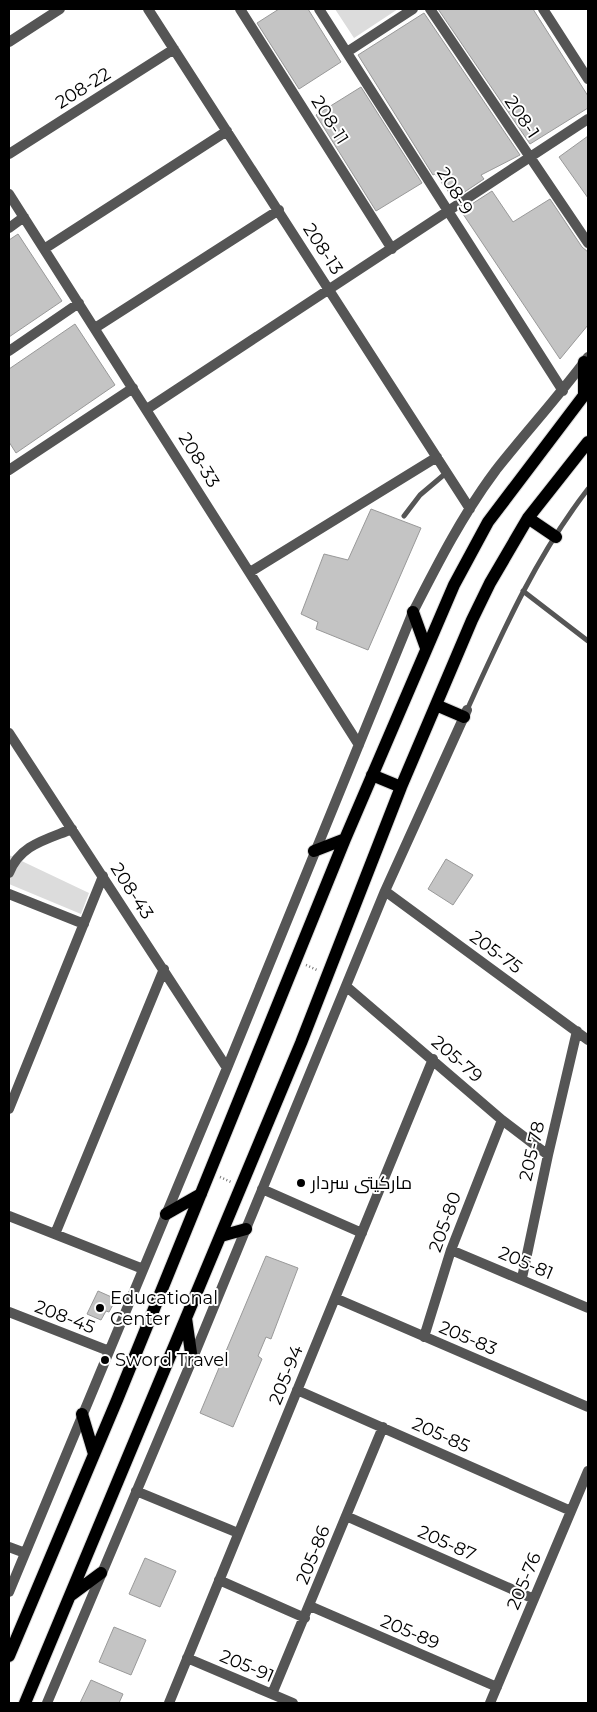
<svg xmlns="http://www.w3.org/2000/svg" width="597" height="1712" viewBox="0 0 597 1712" font-family="Montserrat,Cairo,sans-serif">
	<style>
		.green { fill: #dcdcdc }
		.building { fill: #c4c4c4; stroke: #999 }
		.lines { fill: none; stroke-linecap: round; stroke-linejoin: round }
		.primary-casing { stroke: #dbdbdb; stroke-width: 14 }
		.path { stroke: #777; stroke-width: 2.5; stroke-dasharray: 1 2.5; stroke-linecap: butt }
		.lane { stroke: #555; stroke-width: 5 }
		.street { stroke: #555; stroke-width: 10 }
		.primary { stroke: #000; stroke-width: 12 }
		.poi-dot { fill: #000; stroke: #fff; stroke-width: 2 }
		.labels { text-anchor: middle; stroke-width: 4; stroke-linejoin: round; paint-order: stroke }
		.street-label { font-size: 18px; fill: #000; stroke: #fff }
		.poi-label { font-size: 18px; fill: #000; stroke: #fff; text-anchor: start }
	</style>
	<rect width="100%" height="100%" fill="#fff"/>
	<path class="green" d="M335,9H398L354,38Z
		M9,855L89,893L81,914L9,884Z"/>
	<path class="building" d="M279,9H308L341,62L299,89L257,23Z
		M438,9H533L588,96V108L530,144Z
		M424,13L520,155L481,175L484,179L454,199L435,174L433,175L358,55Z
		M361,87L422,183L376,211L316,115Z
		M588,136V198L559,157Z
		M492,191L513,222L550,199L582,247L588,252V325L560,359L461,211Z
		M18,234L62,301L9,337V240Z
		M75,324L115,385L16,453L9,442V369Z
		M371,509L421,528L368,650L316,629L318,622L301,614L324,554L348,560Z
		M446,859L473,875L453,905L428,889Z
		M266,1256L298,1268L271,1339L266,1337L258,1356L262,1359L233,1427L200,1413Z
		M98,1291L116,1299L109,1312L106,1311L101,1320L87,1314Z
		M145,1558L176,1571L160,1607L129,1594Z
		M114,1627L146,1640L131,1675L99,1662Z
		M91,1680L123,1694L119,1703H80Z"/>
	<g class="lines">
		<defs>
			<path id="primary" d="M584,394V362
				M528,518L556,537
				M413,612L426,648
				M436,705L464,717
				M372,775L401,787
				M314,851L345,839
				M166,1214L201,1194
				M221,1236L246,1229
				M186,1318L192,1360
				M82,1414L94,1454
				M70,1596L101,1573
				M9,1656L117,1400L345,839L454,585L488,522L588,390
				M25,1703L301,1043L401,787L472,620L490,583L528,518L588,442"/>
		</defs>
		<use href="#primary" class="primary-casing"/>
		<path class="path" d="M306,965L317,970
			M220,1177L231,1182"/>
		<path class="lane" d="M404,516L420,495L446,473
			M523,591L588,641
			M467,710C502,633 536,556 588,489"/>
		<path class="street" d="M148,9L470,509
			M240,9L392,249
			M319,9L563,391
			M430,9L588,243
			M543,9L588,79
			M9,42L60,9
			M347,52L413,9
			M9,154L174,49
			M9,194L359,745
			M9,228L24,217
			M44,249L227,131
			M95,328L279,210
			M9,351L79,303
			M147,409L588,119
			M9,470L133,388
			M250,572L437,457
			M9,733L227,1068
			M9,873C20,845 45,840 72,829
			M385,891L588,1040
			M9,894L84,924
			M347,987L502,1120L548,1155
			M9,1109L103,876
			M262,1189L362,1233
			M9,1216L143,1269
			M55,1234L164,969
			M451,1250L588,1308
			M522,1278L548,1155L577,1031
			M335,1298L588,1407
			M9,1312L109,1351
			M424,1337L451,1250L502,1120
			M297,1390L571,1511
			M136,1491L238,1533
			M346,1516L534,1599
			M9,1547L25,1553
			M219,1580L305,1618
			M9,1592L227,1068L413,612C438,563 463,514 496,470C526,432 559,396 588,357
			M310,1606L497,1687
			M187,1658L293,1703
			M272,1694L383,1427
			M47,1703L192,1360L385,891L467,710
			M169,1703L433,1059
			M490,1703L588,1471"/>
		<use href="#primary" class="primary"/>
	</g>
	<g class="poi-dot">
		<circle cx="301" cy="1183" r="5"/>
		<circle cx="100" cy="1308" r="5"/>
		<circle cx="105" cy="1360" r="5"/>
	</g>
	<g class="labels">
		<g class="street-label">
			<text transform="translate(83 88) rotate(-32)" y="6">208-22</text>
			<text transform="translate(522 117) rotate(56)" y="6">208-1</text>
			<text transform="translate(330 120) rotate(58)" y="6">208-11</text>
			<text transform="translate(455 191) rotate(58)" y="6">208-9</text>
			<text transform="translate(323 249) rotate(57)" y="6">208-13</text>
			<text transform="translate(199 460) rotate(58)" y="6">208-33</text>
			<text transform="translate(132 891) rotate(57)" y="6">208-43</text>
			<text transform="translate(496 952) rotate(36)" y="6">205-75</text>
			<text transform="translate(457 1059) rotate(41)" y="6">205-79</text>
			<text transform="translate(532 1151) rotate(-77)" y="6">205-78</text>
			<text transform="translate(445 1222) rotate(-70)" y="6">205-80</text>
			<text transform="translate(526 1263) rotate(23)" y="6">205-81</text>
			<text transform="translate(65 1317) rotate(21)" y="6">208-45</text>
			<text transform="translate(468 1338) rotate(23)" y="6">205-83</text>
			<text transform="translate(286 1375) rotate(-68)" y="6">205-94</text>
			<text transform="translate(441 1435) rotate(24)" y="6">205-85</text>
			<text transform="translate(447 1543) rotate(24)" y="6">205-87</text>
			<text transform="translate(313 1555) rotate(-68)" y="6">205-86</text>
			<text transform="translate(524 1581) rotate(-67)" y="6">205-76</text>
			<text transform="translate(410 1632) rotate(23)" y="6">205-89</text>
			<text transform="translate(247 1666) rotate(23)" y="6">205-91</text>
		</g>
		<g class="poi-label">
			<text x="311" y="1189">ماركيتى سردار</text>
			<text x="110" y="1304">Educational<tspan x="110" dy="21">Center</tspan></text>
			<text x="115" y="1366">Sword Travel</text>
		</g>
	</g>
	<rect width="597" height="1712" fill="none" stroke="#000000" stroke-width="20"/>
</svg>
